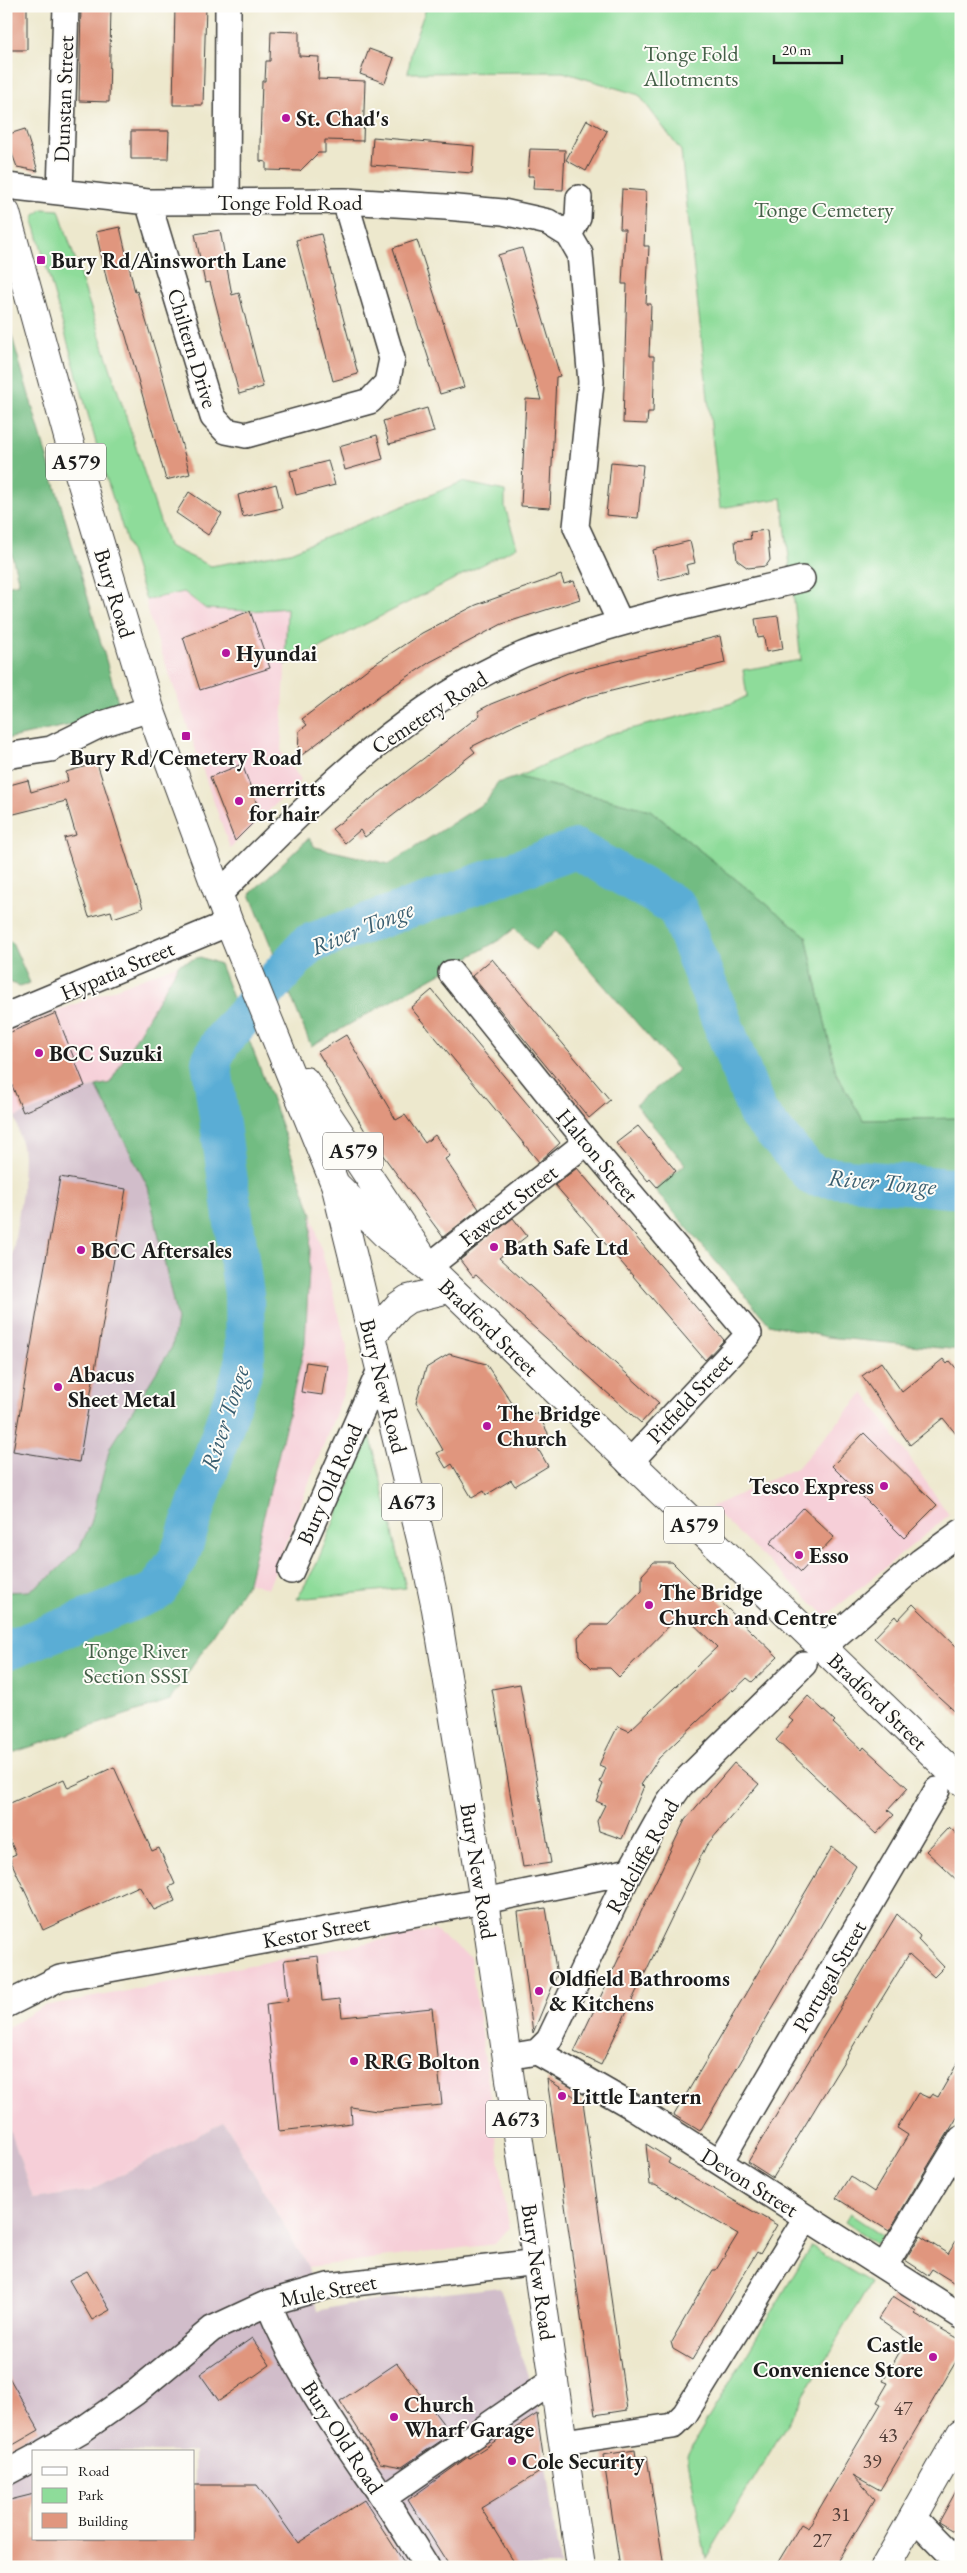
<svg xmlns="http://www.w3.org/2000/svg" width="967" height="2573" viewBox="0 0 967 2573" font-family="'EB Garamond',serif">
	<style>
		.built { fill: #f6cfd8 }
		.industrial { fill: #d1bdca; fill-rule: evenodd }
		.green { fill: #8edc9a; stroke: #557c5b }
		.forest { fill: #72bc82; stroke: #476c4f }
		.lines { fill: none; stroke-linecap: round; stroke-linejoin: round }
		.river { stroke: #5aadd5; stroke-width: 40 }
		.building { fill: #e0967e }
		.minor-casing { stroke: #3b3b37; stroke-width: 28 }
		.secondary-casing { stroke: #3b3b37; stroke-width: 30 }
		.primary-casing { stroke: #3b3b37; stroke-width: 30 }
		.minor { stroke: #fff; stroke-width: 25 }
		.secondary { stroke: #fff; stroke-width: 28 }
		.primary { stroke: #fff; stroke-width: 28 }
		.poi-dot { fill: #b5179e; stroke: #fdfcf7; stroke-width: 2 }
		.labels { text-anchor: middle; stroke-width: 4; stroke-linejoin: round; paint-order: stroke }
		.number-label { font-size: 20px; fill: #4d3a34 }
		.shield { fill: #fdfcf7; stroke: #605f5e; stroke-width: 1 }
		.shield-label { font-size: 21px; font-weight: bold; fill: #1c1c1c }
		.park-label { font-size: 22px; fill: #445f48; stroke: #fdfcf7 }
		.street-label { font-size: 22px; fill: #1c1c1c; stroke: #fdfcf7 }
		.poi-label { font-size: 22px; font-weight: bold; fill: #1c1c1c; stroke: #fdfcf7; text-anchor: start }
		.water-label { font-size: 24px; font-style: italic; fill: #385d6f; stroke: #fdfcf7 }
	</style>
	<rect width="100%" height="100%" fill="#fdfcf7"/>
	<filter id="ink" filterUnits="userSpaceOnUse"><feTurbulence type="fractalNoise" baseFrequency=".02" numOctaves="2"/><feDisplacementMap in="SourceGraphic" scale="10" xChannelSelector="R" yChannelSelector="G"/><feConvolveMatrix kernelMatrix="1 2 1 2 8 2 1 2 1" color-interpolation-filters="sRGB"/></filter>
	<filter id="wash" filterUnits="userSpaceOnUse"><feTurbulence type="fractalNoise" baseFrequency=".0096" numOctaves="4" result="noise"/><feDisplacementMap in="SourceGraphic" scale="20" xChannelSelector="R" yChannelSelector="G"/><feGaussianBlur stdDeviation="1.12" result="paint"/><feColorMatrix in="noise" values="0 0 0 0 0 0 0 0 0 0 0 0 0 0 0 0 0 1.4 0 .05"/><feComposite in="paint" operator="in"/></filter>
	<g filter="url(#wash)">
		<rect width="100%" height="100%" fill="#ede8cd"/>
		<path class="built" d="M184,592L206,609L250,611L288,608L281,751L301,780L230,848L147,611L146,600Z
			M179,964L110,1083L95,1086L15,1117L6,1096V1031Z
			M312,1214L347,1346V1380L342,1397L268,1589L248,1582L305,1344Z
			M864,1392L949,1515L826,1616L711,1507L798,1467Z
			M434,1930L470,1957L509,2228L495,2244L308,2267L224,2122L89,2191L33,2199L6,2117V2028L44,2006L193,1979L229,1969Z"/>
		<path class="industrial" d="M96,1086L148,1187L177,1320L172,1347L110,1447L91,1523L80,1547L50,1577L29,1591L6,1592V1297L22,1192L23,1151L15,1117Z
			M6,2117L33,2199L89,2191L224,2122L308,2267L317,2311L349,2304L500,2287L538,2409L560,2567H6ZM34,2452H194V2539H34Z"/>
		<path class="green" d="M427,6H961V1118L863,1120L836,1073L806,936L650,810L518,777L610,734L733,703L747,696L743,670L801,660L782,498L720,508L681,151L639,95L563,72L408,73L412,46Z
			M42,209L59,210L168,546L211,566L290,552L462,482L505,491V507L517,547L285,665L287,608L250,611L206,609L184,592L146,600L104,471L34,223V216Z
			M370,1434L406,1588L297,1599L316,1565Z
			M850,2214L883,2236L877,2244L845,2222Z
			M811,2246L871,2283L706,2559L687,2454Z"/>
		<path class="forest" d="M6,316L119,705L71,725L6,739V586L19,583L6,533Z
			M518,777L650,810L806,936L836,1073L863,1120L961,1118V1350L827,1337L769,1324L655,1190L685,1164L636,1105L678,1070L556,931L535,950L515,928L501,939L311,1046L250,894L309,838L315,847L389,864L487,801L497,783Z
			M6,940L12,942L30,983L20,986L6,981Z
			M200,957L220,964L274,1105L312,1214L305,1344L248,1582L170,1700L6,1755V1592L29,1591L50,1577L80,1547L91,1523L110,1447L172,1347L177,1320L148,1187L96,1086L110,1083L179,964Z"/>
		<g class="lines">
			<path class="river" d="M6,1651L157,1591L179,1557L245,1364L244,1294L211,1061L221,1042L308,944L576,849L677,907L758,1114L813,1176L950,1188L961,1186"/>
		</g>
		<g id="blocks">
			<path class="building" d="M6,6H27V50H6Z
				M81,6H111L109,102L79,101Z
				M175,6H206L203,105H173Z
				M271,31L299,32V56L319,57L318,79L365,81L363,141L325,140V153H318L300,171L266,170V162L260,161V143L262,81H265L266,61H270Z
				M369,49L394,58L385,83L360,74Z
				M587,120L607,131L586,171L566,160Z
				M25,129L38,171L17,167L6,138V135Z
				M131,131H169L168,159H131Z
				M373,137L474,146L472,173L371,165Z
				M530,149L565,150L563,190L533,189L534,176H528Z
				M622,189L646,191L644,246H649L646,304H651L649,356H654V383L653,412H648L647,424L623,423L627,284H622L625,229H620Z
				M120,227L135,292L137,291L159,363L190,474L166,480L126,336L107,281L96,232Z
				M220,230L232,295L239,293L263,387L239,394L210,282L205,283L195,234Z
				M321,234L358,374L333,381L296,240Z
				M417,240L464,387L440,394L393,248Z
				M522,248L560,376L556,377L550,508L521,506L526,399L541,400L498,255Z
				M427,408L434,432L389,444L383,421Z
				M377,435L383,459L345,470L339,446Z
				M328,461L335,485L296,495L290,471Z
				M611,462L643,465L638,518L606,515Z
				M276,484L282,508L243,517L238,495Z
				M189,492L222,514L208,535L176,513Z
				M767,530L770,560L766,566L748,568L737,560L735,541L751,539L750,532Z
				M690,541L695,563L686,565L688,573L659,580L653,550Z
				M561,575L564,584L574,581L580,599L502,624L430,662L380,695L298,758L299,731L307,725L302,719L370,667L422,633L476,605Z
				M250,611L270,668L200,690L183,637Z
				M778,616L783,649L766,652L764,637L758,638L755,619Z
				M720,636L725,663L587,697L517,724L471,747L475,752L365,837L360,830L345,843L332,829L480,715L478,711L491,704L568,673Z
				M97,763L143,908L113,918L111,911L89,917L64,838L76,835L66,801L6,816V786L28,780L31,792L68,781L66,772Z
				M242,764L261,815L235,841L210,777Z
				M492,959L610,1100L589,1118L472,976Z
				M432,990L560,1143L539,1162L411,1008Z
				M56,1013L85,1086L23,1112L6,1071V1034Z
				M346,1035L396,1120L405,1115L425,1143L435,1135L450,1156L445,1159L479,1209L443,1237L365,1131L318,1052Z
				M638,1126L676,1171L657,1187L650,1179L648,1181L616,1143Z
				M577,1168L724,1340L705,1360L555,1185Z
				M60,1177L126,1189L79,1462L13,1451Z
				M513,1218L527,1236L499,1258L659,1403L641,1423L489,1287L476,1275L473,1277L460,1260Z
				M449,1354L486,1364L518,1412L538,1414L548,1433L547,1442L537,1447L548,1466L515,1486L511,1480L486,1495L484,1491L472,1498L452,1464L446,1468L437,1453L443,1450L416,1403L426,1368Z
				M943,1359L947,1364L950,1361L961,1374V1440L943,1418L910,1445L862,1376L881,1362L902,1392Z
				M306,1362L327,1365L322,1395L301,1392Z
				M864,1433L937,1505L904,1538L832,1466Z
				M803,1508L834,1537L801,1572L770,1543Z
				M654,1562H672L698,1588L702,1584L778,1657L752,1682L747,1678L733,1691L732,1689L659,1758L641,1785L644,1786L622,1839L599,1831L597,1821L605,1805L596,1801L603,1784L600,1782L606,1768L599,1765L607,1748L618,1726L629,1731L717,1647L682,1613L619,1677L610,1668H592L579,1655L578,1637L591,1625H609L642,1591V1575Z
				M913,1604L961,1651V1717L874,1638L895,1616L898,1620Z
				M520,1684L551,1863L523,1867L492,1689Z
				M808,1696L835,1721L833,1723L862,1750L864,1747L908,1788L888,1810L894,1815L876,1834L776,1740L793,1721L789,1718Z
				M734,1763L759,1784L706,1846L601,2065L574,2052L685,1820Z
				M114,1767L152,1851L159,1848L175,1884L169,1887L175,1901L154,1910L139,1886L43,1930L9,1857L16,1854L6,1832V1805L64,1779L68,1788Z
				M949,1827L961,1838V1884L926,1851Z
				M832,1847L856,1866L700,2131L674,2115Z
				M546,1908L557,1975L533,2033L518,1912Z
				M897,1914L920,1936L918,1940L944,1967L934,1977L909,1954L773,2178L748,2162Z
				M318,1956L322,2001L340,1999L342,2017L432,2008L442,2105L377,2111L351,2107L352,2123L279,2131L266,2004L288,2001L284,1960Z
				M961,2057V2111L889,2231L836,2198L850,2176L874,2192L908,2135L897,2128L918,2093L929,2098L932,2094L938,2097Z
				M547,2079L583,2102L627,2410L595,2415Z
				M646,2144L670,2159L668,2163L777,2225L760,2254L757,2252L692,2360L673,2349L671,2342L713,2270H716L738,2234L655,2185H650Z
				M961,2233V2287L932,2269L928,2275L905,2260L920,2236L948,2254Z
				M87,2271L110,2310L92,2320L69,2280Z
				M893,2296L916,2311L915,2314L961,2340V2353L880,2490L853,2475L875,2499L835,2567H775L801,2524L808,2528L881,2404L877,2402L888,2383L883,2381L907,2339L878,2319Z
				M252,2338L270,2365L219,2401L200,2374Z
				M397,2363L451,2434L402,2467L380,2463L340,2401Z
				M6,2372L39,2430L6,2449Z
				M537,2414L545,2469L481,2508L517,2567H450L408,2500L468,2457L469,2458Z
				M635,2450L636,2458L647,2457L664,2567H620L603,2455Z
				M961,2482V2535L939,2522Z
				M194,2485H257L298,2543L364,2500L407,2567H6V2501L34,2494V2539H194Z"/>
		</g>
	</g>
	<g filter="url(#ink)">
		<use href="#blocks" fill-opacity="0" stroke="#3b3b37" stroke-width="1"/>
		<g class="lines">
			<defs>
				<path id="minor" d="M6,186L148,202L345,201L446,207L503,212L548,222L569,235L580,254L591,382L576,527L620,622
					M60,192L66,6
					M148,202L213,417L226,431L246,435L370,401L387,383L392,359L345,201
					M227,202L228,6
					M569,235L578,218L579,198
					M6,756L51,749L102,724L150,709
					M219,894C311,802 400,708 522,655C538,648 556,644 572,638C647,613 725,598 802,579
					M451,973L587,1142L749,1334L629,1463
					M6,1016L229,923
					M428,1267L587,1142
					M291,1571L380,1370
					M823,1647L921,1561L961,1532
					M6,2005L60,1978L484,1901L630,1871
					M537,2052L633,2107L961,2316
					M507,2057L537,2052L549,2040L630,1871L668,1803L680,1786L804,1664
					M720,2162L937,1790
					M884,2267L961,2139
					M268,2303C296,2373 339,2433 382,2496C398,2519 412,2543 427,2567
					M563,2442L673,2426L685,2414L806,2218
					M44,2452L82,2430L136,2392L212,2329L268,2303L328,2286L538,2262
					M6,2473L34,2458
					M383,2498L554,2380
					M913,2516L961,2565"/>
				<path id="secondary" d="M885,2567L961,2433"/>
				<path id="primary" d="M6,213L70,444L150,709L229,923L335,1184L355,1265L424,1552L436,1609L484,1901L581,2567
					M305,1081L421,1255
					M335,1184L388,1237L428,1267L961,1781
					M372,1335L398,1306L408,1299L449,1289"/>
			</defs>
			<use href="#minor" class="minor-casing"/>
			<use href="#secondary" class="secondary-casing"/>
			<use href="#primary" class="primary-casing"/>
			<use href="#minor" class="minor"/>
			<use href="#secondary" class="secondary"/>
			<use href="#primary" class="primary"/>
		</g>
	</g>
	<g class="poi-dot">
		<circle cx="286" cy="118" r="5"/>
		<rect x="36" y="255" width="10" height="10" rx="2.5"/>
		<circle cx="226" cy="653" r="5"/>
		<rect x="181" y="731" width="10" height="10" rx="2.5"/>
		<circle cx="239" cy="801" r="5"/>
		<circle cx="39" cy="1053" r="5"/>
		<circle cx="494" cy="1247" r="5"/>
		<circle cx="81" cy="1250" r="5"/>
		<circle cx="58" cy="1387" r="5"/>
		<circle cx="487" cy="1426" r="5"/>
		<circle cx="884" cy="1486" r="5"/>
		<circle cx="799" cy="1555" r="5"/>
		<circle cx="649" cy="1605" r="5"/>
		<circle cx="539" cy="1991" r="5"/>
		<circle cx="354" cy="2061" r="5"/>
		<circle cx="562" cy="2096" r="5"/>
		<circle cx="933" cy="2357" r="5"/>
		<circle cx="394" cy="2417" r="5"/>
		<circle cx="512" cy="2461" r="5"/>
	</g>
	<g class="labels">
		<g class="number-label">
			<text x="903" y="2415">47</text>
			<text x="888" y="2442">43</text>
			<text x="872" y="2468">39</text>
			<text x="841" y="2521">31</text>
			<text x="822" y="2547">27</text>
		</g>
		<g class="shield">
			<rect x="46" y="443.5" width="60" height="37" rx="4"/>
			<rect x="323" y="1132.5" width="60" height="37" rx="4"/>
			<rect x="382" y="1483.5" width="60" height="37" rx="4"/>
			<rect x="664" y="1506.5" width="60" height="37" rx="4"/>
			<rect x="486" y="2100.5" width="60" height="37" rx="4"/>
		</g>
		<g class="shield-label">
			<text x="76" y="469">A579</text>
			<text x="353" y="1158">A579</text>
			<text x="412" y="1509">A673</text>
			<text x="694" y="1532">A579</text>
			<text x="516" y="2126">A673</text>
		</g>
		<g class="park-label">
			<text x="691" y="61">Tonge Fold<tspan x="691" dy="25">Allotments</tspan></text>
			<text x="824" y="217">Tonge Cemetery</text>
			<text x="136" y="1658">Tonge River<tspan x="136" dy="25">Section SSSI</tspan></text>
		</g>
		<g class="street-label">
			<text transform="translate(63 99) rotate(-88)" y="8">Dunstan Street</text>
			<text x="290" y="210">Tonge Fold Road</text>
			<text transform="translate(193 348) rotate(73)" y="8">Chiltern Drive</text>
			<text transform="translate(115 593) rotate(73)" y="8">Bury Road</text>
			<text transform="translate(429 712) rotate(-33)" y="8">Cemetery Road</text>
			<text transform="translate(117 970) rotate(-23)" y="8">Hypatia Street</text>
			<text transform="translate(598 1155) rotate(50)" y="8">Halton Street</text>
			<text transform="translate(508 1205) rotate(-38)" y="8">Fawcett Street</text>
			<text transform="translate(489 1327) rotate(44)" y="8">Bradford Street</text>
			<text transform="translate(384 1386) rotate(76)" y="8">Bury New Road</text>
			<text transform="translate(689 1398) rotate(-47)" y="8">Pitfield Street</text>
			<text transform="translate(329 1484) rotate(-66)" y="8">Bury Old Road</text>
			<text transform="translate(878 1701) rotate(44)" y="8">Bradford Street</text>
			<text transform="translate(642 1856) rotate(-61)" y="8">Radcliffe Road</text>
			<text transform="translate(479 1871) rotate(81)" y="8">Bury New Road</text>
			<text transform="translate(316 1931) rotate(-10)" y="8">Kestor Street</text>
			<text transform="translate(829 1976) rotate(-60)" y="8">Portugal Street</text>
			<text transform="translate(750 2182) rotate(32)" y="8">Devon Street</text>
			<text transform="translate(539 2272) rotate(82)" y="8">Bury New Road</text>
			<text transform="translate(328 2290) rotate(-11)" y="8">Mule Street</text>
			<text transform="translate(343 2437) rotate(57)" y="8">Bury Old Road</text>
		</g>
		<g class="poi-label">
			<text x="296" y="126">St. Chad's</text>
			<text x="51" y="268">Bury Rd/Ainsworth Lane</text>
			<text x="236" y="661">Hyundai</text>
			<text x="186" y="765" text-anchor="middle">Bury Rd/Cemetery Road</text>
			<text x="249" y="796">merritts<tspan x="249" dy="25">for hair</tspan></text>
			<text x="49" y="1061">BCC Suzuki</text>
			<text x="504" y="1255">Bath Safe Ltd</text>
			<text x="91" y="1258">BCC Aftersales</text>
			<text x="68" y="1382">Abacus<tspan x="68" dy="25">Sheet Metal</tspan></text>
			<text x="497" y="1421">The Bridge<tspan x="497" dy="25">Church</tspan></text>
			<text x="874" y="1494" text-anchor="end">Tesco Express</text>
			<text x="809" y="1563">Esso</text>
			<text x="659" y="1600">The Bridge<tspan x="659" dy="25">Church and Centre</tspan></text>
			<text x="549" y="1986">Oldfield Bathrooms<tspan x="549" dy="25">&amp; Kitchens</tspan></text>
			<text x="364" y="2069">RRG Bolton</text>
			<text x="572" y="2104">Little Lantern</text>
			<text x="923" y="2352" text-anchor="end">Castle<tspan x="923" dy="25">Convenience Store</tspan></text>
			<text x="404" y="2412">Church<tspan x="404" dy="25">Wharf Garage</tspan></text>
			<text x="522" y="2469">Cole Security</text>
		</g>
		<g class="water-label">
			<text transform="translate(362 928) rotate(-22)" y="8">River Tonge</text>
			<text transform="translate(882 1182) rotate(5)" y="8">River Tonge</text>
			<text transform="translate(225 1418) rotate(-72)" y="8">River Tonge</text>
		</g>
	</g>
	<rect width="967" height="2573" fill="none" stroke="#fdfcf7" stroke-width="25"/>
	<rect x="32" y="2450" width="162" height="90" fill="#fdfcf7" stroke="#a3a29f"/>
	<rect x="42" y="2467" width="25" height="8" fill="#ffffff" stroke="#a3a29f"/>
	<text x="78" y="2476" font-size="15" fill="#1c1c1c">Road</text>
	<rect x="42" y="2488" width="25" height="15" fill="#8edc9a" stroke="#a3a29f"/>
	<text x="78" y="2500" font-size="15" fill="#1c1c1c">Park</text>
	<rect x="42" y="2513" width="25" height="15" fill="#e0967e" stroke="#a3a29f"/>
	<text x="78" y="2526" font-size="15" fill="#1c1c1c">Building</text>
	<path d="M774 55v8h68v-8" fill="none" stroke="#1c1c1c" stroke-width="2.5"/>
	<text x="782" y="55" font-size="15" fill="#1c1c1c" stroke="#fdfcf7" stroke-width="4" paint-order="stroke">20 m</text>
</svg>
